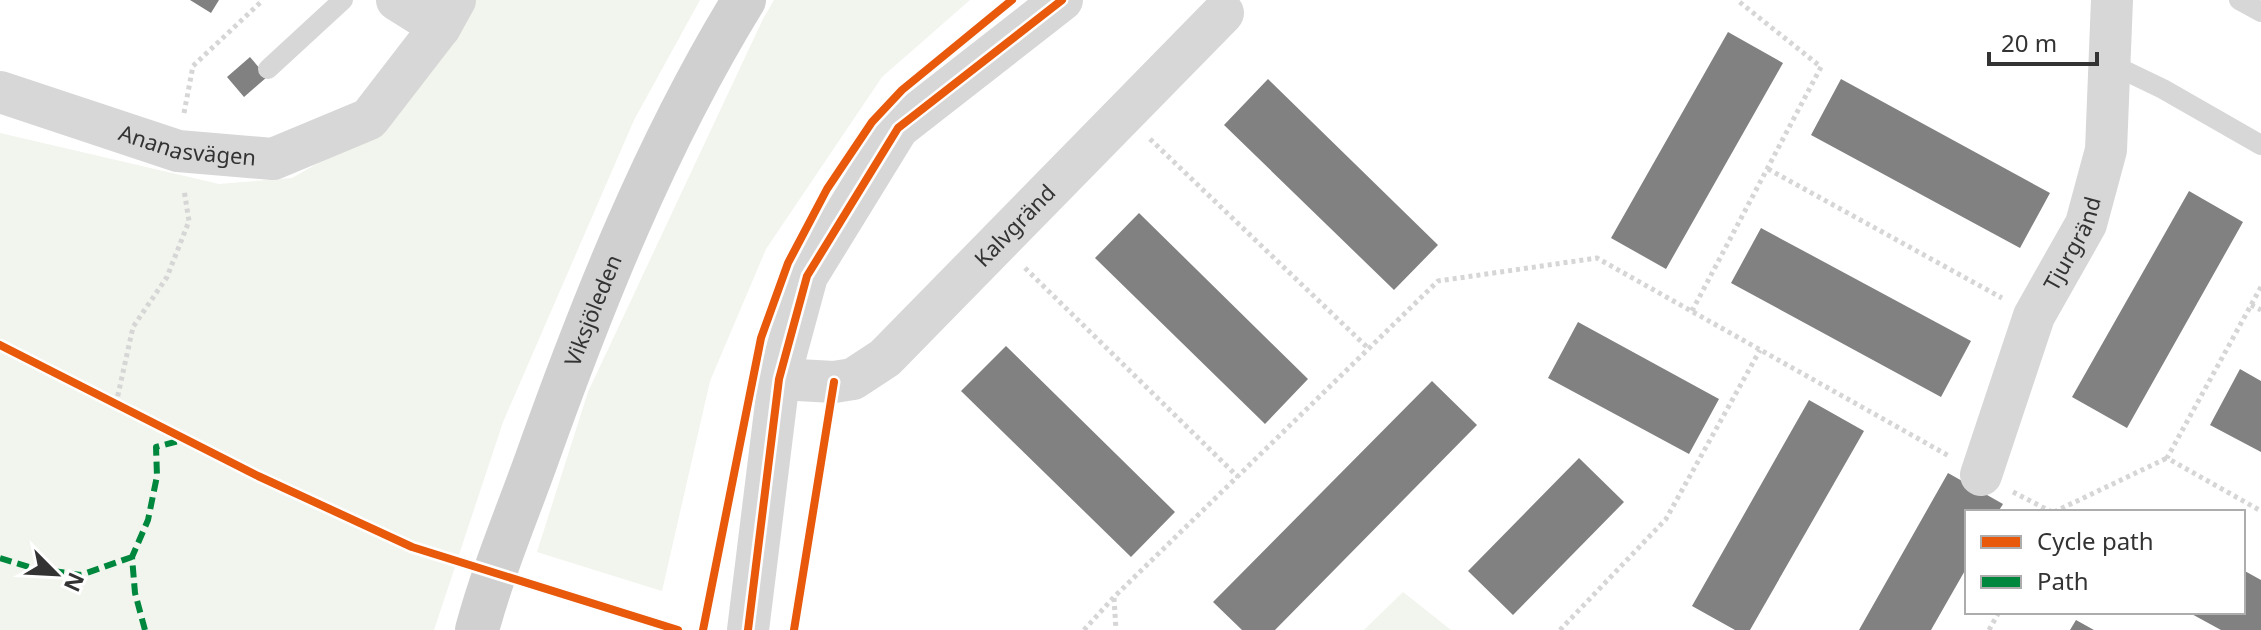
<svg xmlns="http://www.w3.org/2000/svg" width="2261" height="630" viewBox="0 0 2261 630" font-family="'Noto Sans',sans-serif">
	<style>
		.green { fill: #f1f5ed }
		.building { fill: #818181 }
		.lines { fill: none; stroke-linecap: round; stroke-linejoin: round }
		.path { stroke: #d6d6d6; stroke-width: 5; stroke-dasharray: 4 4; stroke-linecap: butt }
		.service { stroke: #d7d7d7; stroke-width: 20 }
		.minor { stroke: #d7d7d7; stroke-width: 42 }
		.secondary { stroke: #d0d0d0; stroke-width: 44 }
		.quiet { stroke: #00873e; stroke-width: 6; stroke-dasharray: 12 6; stroke-linecap: butt }
		.cycleway-casing { stroke: #fff; stroke-width: 13 }
		.cycleway { stroke: #e8590c; stroke-width: 8 }
		.labels { text-anchor: middle; stroke-width: 8; stroke-linejoin: round; paint-order: stroke }
		.street-label { font-size: 22px; fill: #333; stroke: #fff }
	</style>
	<rect width="100%" height="100%" fill="#fff"/>
	<path class="green" d="M475,0H700L634,120L503,422L434,630H0V133L219,184L292,178L366,136Z
		M774,0H970L882,77L766,249L710,381L662,591L537,552L588,392L763,19Z
		M1403,592L1451,630H1364Z"/>
	<path class="building" d="M190,0H219L211,13Z
		M1728,32L1783,63L1666,269L1611,238Z
		M250,57L267,77L244,97L227,77Z
		M1268,79L1438,245L1394,290L1224,125Z
		M1841,79L2050,193L2020,248L1811,135Z
		M2189,191L2243,222L2127,428L2072,397Z
		M1139,213L1308,379L1265,424L1095,258Z
		M1761,228L1971,341L1941,397L1731,283Z
		M1578,322L1719,399L1689,454L1548,378Z
		M1006,346L1175,512L1131,557L961,391Z
		M2240,369L2261,381V452L2210,425Z
		M1432,381L1477,425L1275,630H1242L1213,602Z
		M1809,400L1864,431L1750,630H1735L1692,606Z
		M1579,458L1624,502L1513,615L1468,571Z
		M1948,473L2003,504L1998,512H1967V567L1931,630H1859Z
		M2243,570L2261,580V630H2221L2188,612H2243Z
		M2076,620L2094,630H2070Z"/>
	<g class="lines">
		<path class="path" d="M184,113L193,66L263,0
			M1150,139L1369,349
			M1768,169L2002,298
			M1025,268L1238,477
			M2261,287L2167,458L2261,511
			M2251,305L2261,310
			M1692,311L1821,67L1737,0
			M116,404L133,327L167,277L189,221L184,190
			M2013,492L2052,512
			M2054,512L2167,458
			M1114,598L1116,630
			M1084,630L1114,597L1438,281L1597,258L1949,456
			M1560,630L1666,519L1760,350
			M1989,630L1999,612"/>
		<path class="service" d="M2239,0L2261,12
			M2111,64L2163,89L2261,145
			M268,69L343,0"/>
		<g class="minor">
			<path d="M397,0L440,27"/>
			<path id="s1" d="M0,92L178,151L273,159L369,119L440,27L455,0"/>
			<path id="s2" d="M779,379L834,382L853,379L885,358L1223,13"/>
			<path id="s3" d="M1981,475L2034,316L2086,224L2106,150L2112,0"/>
			<path d="M748,630L779,379L807,276L898,128L1062,0"/>
		</g>
		<path class="secondary" id="s4" d="M477,630C492,574 515,519 535,464C592,304 655,145 744,0"/>
		<path class="quiet" d="M0,558L32,568L81,575L132,557
			M145,630L135,593L132,557L148,520L157,476L156,447L186,439"/>
		<defs>
			<path id="cycleway" d="M0,345L258,476L412,547L678,630
				M703,630L761,338L788,263L827,189L872,122L902,90L1012,0
				M748,630L779,379L807,276L898,128L1062,0
				M794,630L834,382"/>
		</defs>
		<use href="#cycleway" class="cycleway-casing"/>
		<use href="#cycleway" class="cycleway"/>
	</g>
	<g class="labels">
		<g class="street-label">
			<text dy="8" stroke="none"><textPath href="#s1" startOffset="196">Ananasvägen</textPath></text>
			<text dy="8" stroke="none"><textPath href="#s2" startOffset="298">Kalvgränd</textPath></text>
			<text dy="8" stroke="none"><textPath href="#s3" startOffset="250">Tjurgränd</textPath></text>
			<text dy="8" stroke="none"><textPath href="#s4" startOffset="340">Viksjöleden</textPath></text>
		</g>
	</g>
	<rect x="1965" y="510" width="280" height="104" fill="#ffffff" stroke="#adadad" stroke-width="2"/>
	<rect x="1981" y="536" width="40" height="12" fill="#e8590c" stroke="#adadad" stroke-width="2"/>
	<text x="2037" y="550" font-size="24" fill="#333333">Cycle path</text>
	<rect x="1981" y="576" width="40" height="12" fill="#00873e" stroke="#adadad" stroke-width="2"/>
	<text x="2037" y="590" font-size="24" fill="#333333">Path</text>
	<g transform="translate(56 574) rotate(114)" stroke="#ffffff" stroke-width="6" paint-order="stroke">
	<path d="M0-6L14 30L0 20L-14 30Z" fill="#333333"/>
	<text y="-12" font-size="22" font-weight="bold" text-anchor="middle" fill="#333333">N</text>
	</g>
	<path d="M1989 52v12h108v-12" fill="none" stroke="#333333" stroke-width="4"/>
	<text x="2001" y="52" font-size="24" fill="#333333" stroke="#ffffff" stroke-width="6" paint-order="stroke">20 m</text>
</svg>
